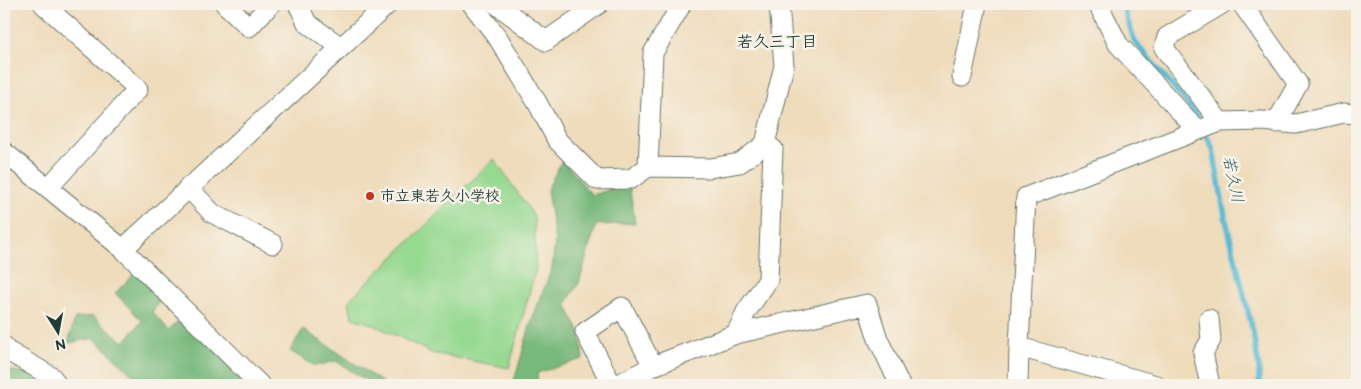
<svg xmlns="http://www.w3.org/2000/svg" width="1361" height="389" viewBox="0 0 1361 389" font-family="'Balsamiq Sans','Klee One',sans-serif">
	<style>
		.green { fill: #96d991; stroke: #5a8b62 }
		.forest { fill: #78b97b; stroke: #4c7b58 }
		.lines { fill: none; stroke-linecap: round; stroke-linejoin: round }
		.stream { stroke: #57bcd6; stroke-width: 5.5 }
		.minor-casing { stroke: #687563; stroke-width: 21 }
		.minor { stroke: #fff; stroke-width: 19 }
		.poi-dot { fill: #c8321e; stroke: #f7f3e8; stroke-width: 2 }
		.labels { text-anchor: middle; stroke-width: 5; stroke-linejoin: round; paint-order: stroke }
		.poi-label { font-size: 15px; font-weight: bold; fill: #1f3d34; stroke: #f7f3e8; text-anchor: start }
		.neighbourhood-label { font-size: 16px; font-weight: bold; fill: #1f3d34; stroke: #f7f3e8 }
		.water-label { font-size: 16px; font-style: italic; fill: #2d5d5c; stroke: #f7f3e8 }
	</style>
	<rect width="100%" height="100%" fill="#f7f3e8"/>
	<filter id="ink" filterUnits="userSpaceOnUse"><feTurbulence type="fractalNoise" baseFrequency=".02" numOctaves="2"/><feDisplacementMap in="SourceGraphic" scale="10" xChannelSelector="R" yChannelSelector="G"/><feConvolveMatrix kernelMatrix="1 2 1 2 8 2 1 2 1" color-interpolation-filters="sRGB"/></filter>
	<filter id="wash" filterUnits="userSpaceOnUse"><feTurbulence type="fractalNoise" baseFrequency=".0096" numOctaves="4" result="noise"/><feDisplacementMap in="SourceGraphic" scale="20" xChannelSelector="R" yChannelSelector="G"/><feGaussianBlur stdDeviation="1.12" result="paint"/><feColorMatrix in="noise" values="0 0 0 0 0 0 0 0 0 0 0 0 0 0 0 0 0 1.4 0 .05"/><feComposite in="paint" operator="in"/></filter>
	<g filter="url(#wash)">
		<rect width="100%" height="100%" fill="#efdcbb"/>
		<path class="green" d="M494,159L534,216L536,268L509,368L432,353L372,324L352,318L349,300Z"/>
		<path class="forest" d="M562,160L592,195L629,184L635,223L596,225L579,283L566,304L580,333L583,359L537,373L538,385H513L531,322L552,268L555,241L547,190Z
			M136,272L161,300L152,312L169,331L182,317L239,375L241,385H143L94,338L68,343L75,318L93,316L124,342L142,321L115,293Z
			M303,329L385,384L389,385H373L336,361L315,366L290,351Z
			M7,370L30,374L43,385H4V372Z"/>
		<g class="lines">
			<path class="stream" d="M1122,4L1135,42L1196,114L1199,121
				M1205,132L1213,149L1225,216L1253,332L1259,368V385"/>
		</g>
	</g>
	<g filter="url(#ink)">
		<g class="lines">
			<defs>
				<path id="minor" d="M43,4L138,89L48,188
					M225,4L249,27L271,4
					M298,4L307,23L341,47
					M472,4L498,38L538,104L557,140L597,180L631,179L648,167L710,168L740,163L765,144L784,66L779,4
					M496,4L546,41L599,4
					M1098,4L1118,44L1197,130
					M1242,4L1298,84L1276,123
					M962,77L977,4
					M1220,122L1164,48L1167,37L1222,4
					M4,152L123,249L260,385
					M648,167L653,53L680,7L678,4
					M188,187L212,213L273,244
					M123,249L388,4
					M1209,319L1211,340L1203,353L1210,385
					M736,334L746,312L768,280L773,149L765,144
					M4,346L6,350L52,377L57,385
					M612,385L585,332L622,307L653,366
					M617,385L653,366L736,334L867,304L878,339L900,385
					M1018,385L1019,347
					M1156,385L1019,347L1026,197L1220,122L1262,121L1296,124L1344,113L1357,114"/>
			</defs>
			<use href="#minor" class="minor-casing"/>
			<use href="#minor" class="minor"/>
		</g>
	</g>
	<circle class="poi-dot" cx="370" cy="196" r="5"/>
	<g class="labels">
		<g class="poi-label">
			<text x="380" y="201">市立東若久小学校</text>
		</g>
		<g class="neighbourhood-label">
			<text x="777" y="47">若久三丁目</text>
		</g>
		<g class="water-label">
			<text transform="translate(1234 179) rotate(78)" y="6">若久川</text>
		</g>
	</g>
	<rect width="1361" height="389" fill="none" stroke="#f7f3e8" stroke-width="20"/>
	<g transform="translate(58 332) rotate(169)" stroke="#f7f3e8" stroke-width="4" paint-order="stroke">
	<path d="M0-4L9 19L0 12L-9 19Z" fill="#1f3d34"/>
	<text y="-8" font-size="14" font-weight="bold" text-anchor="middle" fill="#1f3d34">N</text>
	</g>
</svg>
